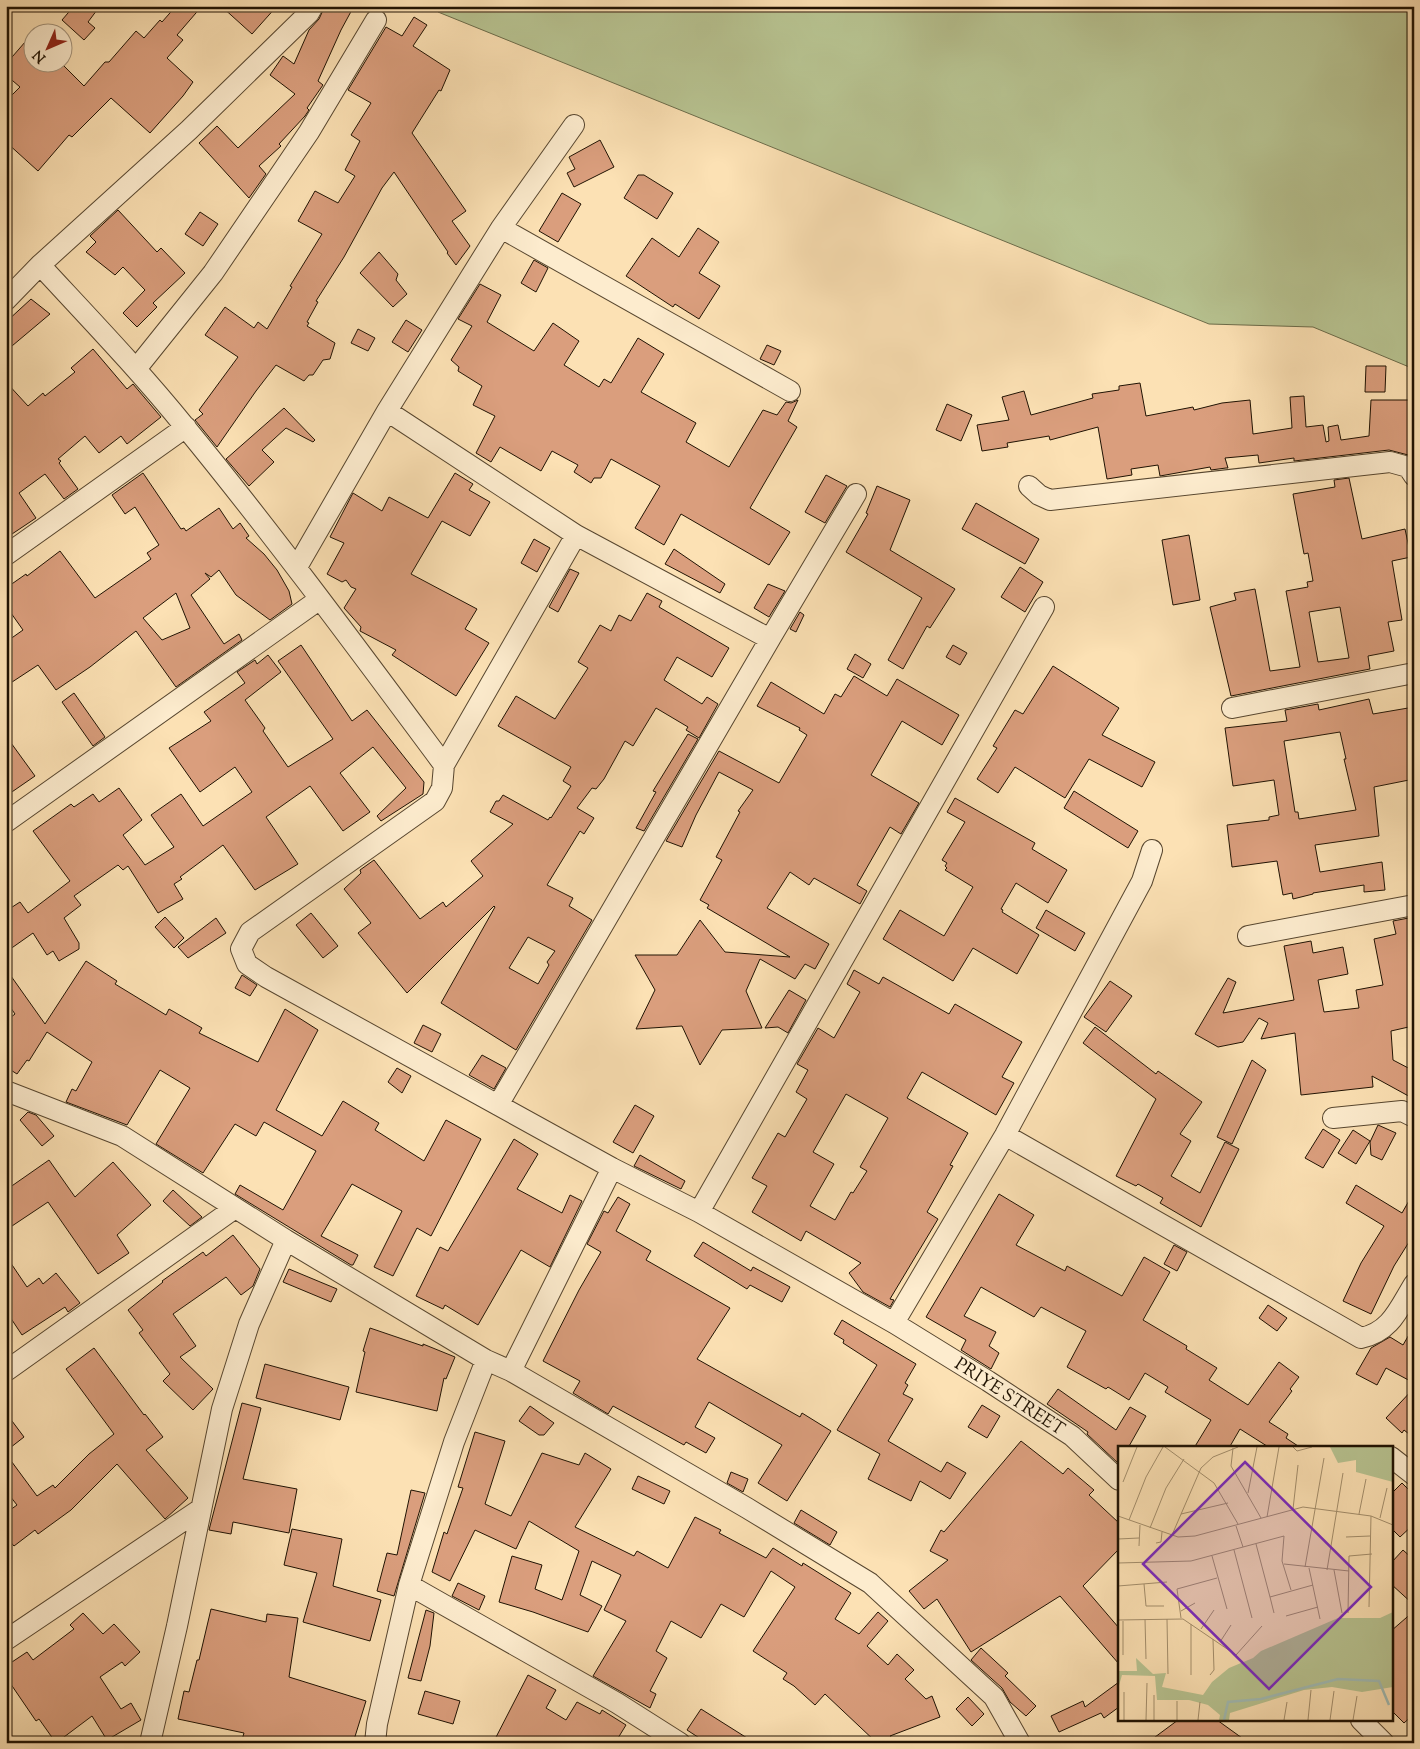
<svg xmlns="http://www.w3.org/2000/svg" width="1420" height="1749" viewBox="0 0 1420 1749" font-family="'Sorts Mill Goudy',serif">
	<style>
		.green { fill: #b8c492; stroke: #6c6c4a }
		.building { fill: #da9e7d; stroke: #201303; fill-rule: evenodd }
		.lines { fill: none; stroke-linecap: round; stroke-linejoin: round }
		.minor-casing { stroke: #57462f; stroke-width: 22 }
		.minor { stroke: #fdecce; stroke-width: 20 }
		.labels { text-anchor: middle; stroke-width: 4; stroke-linejoin: round; paint-order: stroke }
		.street-label { font-size: 18px; fill: #201303; stroke: #fdecce }
		.inset-river { fill: none; stroke: #a1bcb5; stroke-width: 2.5 }
		.inset-road { fill: none; stroke: #a48f6d; stroke-width: 1 }
		.view { fill: #7b2cbf; fill-opacity: 0.15; stroke: #7b2cbf; stroke-width: 2.5 }
		.inset-edge { fill: none; stroke: #201303; stroke-width: 2.5 }
	</style>
	<rect width="100%" height="100%" fill="#fce1b4"/>
	<filter id="stains"><feTurbulence type="fractalNoise" baseFrequency=".004" numOctaves="4"/><feColorMatrix values="0 0 0 0 .2 0 0 0 0 .09 0 0 0 0 .02 0 0 0 .5 -.17"/></filter>
	<radialGradient id="worn" r=".72"><stop offset=".6" stop-color="#630" stop-opacity="0"/><stop offset="1" stop-color="#630" stop-opacity=".3"/></radialGradient>
	<path class="green" d="M433,6H1414V369L1313,327L1209,324L438,12Z"/>
	<path class="building" d="M74,6H100L88,22L95,28L84,40L62,20Z
		M176,6H202L177,35L183,40L167,58L193,82L183,96L150,133L111,98L72,137L69,135L38,171L6,142V101L20,87L6,75V64L32,34V62H60L84,86L105,62H109L136,31L144,38L160,20L162,22Z
		M221,6H277L252,34Z
		M325,6H354L341,30L318,81L323,85L307,108L309,110L305,116L279,144L281,146L259,166L266,174L249,198L199,143L217,126L238,148L295,94L270,75L283,56L294,64L309,30L319,19Z
		M414,17L427,25L413,46L450,70L441,91L439,90L412,133L466,211L452,221L470,246L456,265L447,253L448,252L394,172L382,188L344,257L316,301L318,302L307,322L309,323L307,326L335,343L330,359L323,360L313,375H309L304,381L276,365L256,391L217,447L195,420L203,414L199,410L238,357L205,335L225,307L254,328L258,322L267,329L292,287L290,286L322,234L298,221L315,191L338,203L355,176L345,170L360,141L351,135L371,103L348,90L386,27L402,36Z
		M600,140L614,167L574,187L567,173L575,169L569,157Z
		M638,175H644L673,193L657,219L624,198Z
		M562,193L581,204L558,242L539,231Z
		M118,210L157,252L161,248L185,273L153,303L157,307L137,327L123,313L145,290L123,267L115,275L86,252L96,242L90,236Z
		M200,212L218,224L203,246L185,234Z
		M698,228L719,242L699,273L720,286L699,319L675,304L673,307L626,276L652,238L679,257Z
		M379,252L398,274L396,280L407,294L393,307L360,273Z
		M534,260L548,268L536,292L521,283Z
		M480,284L501,295L487,322L534,351L553,323L579,341L564,365L599,387L604,379L611,383L638,338L664,354L641,392L696,423L686,442L729,467L763,410L777,415L786,402L791,403L798,400L788,421L797,427L750,508L790,532L769,565L681,514L664,545L635,528L660,486L611,459L601,478H594L591,483L574,472L578,465L552,451L541,471L500,447L491,462L476,453L495,416L473,405L482,386L458,371L459,367L451,360L472,326L458,319Z
		M31,299L50,314L6,351V322Z
		M406,320L422,330L408,352L392,342Z
		M358,329L375,338L368,351L351,343Z
		M767,345L781,351L774,365L760,359Z
		M93,349L127,389L133,384L161,417L127,444L121,436L99,453L85,436L58,459L61,461L59,463L78,489L64,499L45,474L19,493L36,518L6,538V382L28,406L43,393L45,396L75,372L71,368Z
		M1366,366H1386L1385,392H1365Z
		M1140,383L1146,416L1193,407L1194,410L1222,403L1250,400L1253,434L1292,428L1290,397L1304,396L1306,427L1323,425L1326,442L1329,441L1328,427L1338,425L1341,440L1369,436L1371,400H1412L1414,439L1412,456L1389,450L1294,461V458L1259,463L1258,455L1225,458L1228,468H1226L1211,470L1210,467L1160,476L1158,465L1131,469L1132,475L1107,479L1098,427L1050,440L1049,436L1007,443L1008,447L982,451L977,425L1009,420L1002,397L1024,391L1031,415L1093,398L1092,394L1119,390V386Z
		M947,404L972,415L961,441L936,430Z
		M284,408L315,440L313,442L286,428L262,450L274,462L249,486L226,459Z
		M143,473L181,529L184,528L186,531L219,508L233,529L240,523L249,536L246,538L264,554L277,570L289,591L292,604L270,620L236,595L219,570L211,577L205,573L210,579L191,595L224,644L239,634L242,640L176,687L136,631L90,667L56,690L38,665L6,686V642L23,630L6,606V588L26,574L27,576L60,551L95,598L151,559L147,553L159,545L135,507L125,514L112,495ZM176,593L190,628L162,640L143,618Z
		M455,473L473,484L469,490L490,502L470,536L442,521L411,574L477,609L465,629L489,643L456,696L392,655L396,650L360,631L361,627L344,608L356,589L351,587L346,580L342,582L327,574L344,543L330,537L353,493L382,511L389,497L428,518Z
		M826,475L847,486L825,523L805,512Z
		M1349,478L1362,539L1405,529L1411,557L1392,561L1402,620L1388,622L1394,651L1368,656L1370,669L1231,696L1210,607L1236,600L1234,593L1255,589L1270,671L1300,667L1286,591L1308,587L1307,582L1313,581L1308,553L1304,554L1293,494L1335,487L1334,480ZM1340,607L1349,658L1318,662L1309,612Z
		M877,486L910,500L890,550L955,589L930,628L927,626L903,669L888,660L922,598L846,552L868,514L866,513Z
		M976,503L1039,539L1025,564L962,529Z
		M1189,535L1200,600L1173,605L1162,540Z
		M534,539L550,548L537,572L521,563Z
		M674,549L725,584L720,593L665,564Z
		M1020,567L1043,582L1025,612L1001,597Z
		M570,569L579,573L558,612L549,607Z
		M768,584L785,591L769,617L754,608Z
		M647,593L662,601L659,607L729,648L712,677L677,657L664,680L702,704L707,697L718,704L699,738L686,730L688,727L656,708L633,746L625,741L604,779L596,789L592,788L577,808L594,818L584,834L580,831L547,885L573,898L569,906L592,920L516,1050L441,1003L495,907L494,906L407,993L358,933L371,923L344,889L361,873L360,870L374,860L420,919L443,902L446,907L483,876L471,861L513,824L490,812L496,801H499L503,795L548,820L550,817L551,818L571,786L563,781L571,767L498,726L516,696L555,719L588,668L578,662L600,625L611,631L619,615L631,621ZM528,937L555,951L547,962L549,965L538,984L509,968Z
		M800,612L804,615L796,632L790,629Z
		M301,645L352,721L367,710L424,782L423,794L381,821L377,816L406,788L373,747L340,773L370,812L343,831L310,786L266,817L298,864L255,890L223,845L180,877L182,879L174,884L183,899L158,913L128,866L123,870L118,865L74,896L81,905L64,918L79,943V949L59,961L53,951L47,955L33,933L6,952V911L20,902L28,913L70,881L33,831L71,804L74,807L93,794L99,802L119,788L142,820L123,835L145,865L174,847L151,815L181,794L203,826L252,792L235,767L200,792L169,748L211,721L204,712L245,683L237,672L255,660L257,664L268,655L281,672L245,700L265,728L263,731L288,767L333,739L278,661Z
		M953,645L967,653L960,665L946,657Z
		M855,654L871,664L863,678L847,669Z
		M1053,666L1119,708L1102,735L1155,762L1142,787L1089,759L1065,798L1015,767L998,793L977,779L997,748L993,746L1015,710L1023,714Z
		M854,676L887,696L897,679L959,715L942,745L902,721L871,775L919,803L901,834L890,827L857,885L867,891L860,904L814,878L809,885L790,872L767,908L829,944L815,969L805,964L795,979L760,959L746,991L762,1028L722,1030L700,1065L682,1026L636,1029L655,990L635,955H677L700,920L725,952L790,957L707,908L709,905L700,900L722,860L716,857L740,812L738,811L753,790L719,772L696,815L682,847L666,841L719,751L779,783L807,735L799,730L800,728L757,706L771,682L824,714L835,694L841,697Z
		M74,693L105,737L93,746L62,702Z
		M1369,699L1373,714L1414,707V779L1374,787L1379,836L1315,845L1320,872L1382,862L1385,890L1364,892V885L1313,893V894L1293,899L1292,893L1283,895L1277,861L1232,867L1227,825L1269,820V817L1279,815L1274,780L1233,786L1225,728L1287,721L1285,710L1318,704L1319,710ZM1340,732L1346,759H1344L1356,810L1299,819L1298,812H1295L1284,741Z
		M688,734L698,739L644,831L636,828L656,792L653,791Z
		M6,736L35,776L6,796Z
		M1074,791L1138,831L1128,848L1064,808Z
		M955,798L1035,843L1032,849L1067,870L1048,903L1016,883L1001,909L1003,910L1002,912L1039,935L1017,974L973,948L953,981L883,939L900,910L944,936L973,887L945,870L947,868L945,866L947,863L942,860L965,822L947,812Z
		M1046,910L1085,933L1075,951L1036,928Z
		M311,913L338,946L323,958L296,925Z
		M165,917L184,938L174,948L155,927Z
		M1414,917V1013L1410,1014L1413,1026L1391,1031L1393,1060L1414,1071V1099L1372,1076L1373,1087L1301,1095L1295,1033L1261,1039L1268,1023L1259,1018L1243,1042L1218,1047L1195,1034L1228,978L1236,982L1223,1013L1294,1000L1284,946L1311,941L1313,953L1343,947L1348,974L1318,980L1324,1012L1359,1008L1356,990L1383,985L1374,939L1396,934L1393,921Z
		M216,918L226,933L188,958L178,947Z
		M86,961L117,981L115,984L166,1015L169,1009L202,1028L199,1033L258,1062L285,1009L318,1030L276,1110L322,1136L343,1101L379,1123L375,1130L424,1161L446,1120L481,1139L431,1236L417,1228L393,1276L374,1267L402,1211L352,1184L321,1236L358,1255L353,1265H351L235,1194L240,1185L283,1210L316,1151L264,1122L256,1136L235,1124L203,1173L156,1144L190,1088L160,1070L127,1125L66,1102L72,1089L76,1091L92,1062L47,1032L29,1061L27,1060L17,1074L6,1067V1021L15,1014L6,1001V969L45,1024Z
		M854,970L879,984L883,977L949,1014L955,1004L1022,1042L1002,1077L1014,1083L996,1115L922,1072L907,1098L968,1133L950,1165L953,1166L927,1212L938,1219L890,1299L894,1300L890,1307L863,1292L849,1273L861,1263L806,1231L801,1241L752,1212L767,1186L752,1178L778,1133L785,1137L807,1099L796,1092L808,1070L797,1064L818,1028L834,1038L860,992L847,984ZM846,1094L888,1118L860,1167L867,1171L853,1193L851,1192L835,1220L810,1206L834,1164L813,1152Z
		M242,975L257,985L250,996L235,988Z
		M1110,981L1132,996L1106,1032L1084,1017Z
		M789,990L806,1000L788,1033L778,1027L765,1028Z
		M423,1025L441,1034L432,1052L414,1043Z
		M1095,1027L1156,1074L1158,1071L1202,1102L1180,1134L1191,1141L1171,1176L1200,1193L1225,1142L1239,1149L1201,1227L1160,1203L1163,1198L1138,1184L1136,1186L1116,1176L1156,1099L1083,1043Z
		M482,1055L506,1068L494,1089L469,1075Z
		M1252,1060L1266,1070L1232,1144L1217,1137Z
		M397,1068L411,1076L402,1093L388,1082Z
		M635,1105L654,1116L633,1153L613,1142Z
		M28,1112L36,1115L54,1136L42,1146L20,1120Z
		M1378,1125L1396,1133L1382,1160L1371,1155L1370,1142Z
		M1323,1129L1340,1140L1323,1168L1305,1158Z
		M1353,1130L1370,1141L1356,1164L1338,1153Z
		M514,1139L538,1154L517,1189L562,1213L570,1195L582,1201L550,1267L521,1250L478,1325L445,1305L443,1309L416,1296L440,1247L448,1251Z
		M640,1155L685,1181L681,1189L634,1166Z
		M49,1160L75,1197L113,1162L151,1205L117,1235L129,1253L98,1274L48,1202L6,1230V1190Z
		M1356,1185L1402,1213L1414,1192V1234L1394,1266L1371,1314L1343,1301L1361,1263L1384,1226L1346,1203Z
		M173,1190L202,1217L190,1226L163,1201Z
		M999,1194L1034,1215L1016,1245L1065,1271L1067,1266L1122,1296L1144,1257L1170,1272L1143,1320L1187,1346L1186,1349L1217,1368L1209,1380L1248,1405L1279,1362L1299,1377L1290,1389L1292,1391L1269,1422L1288,1434L1286,1438L1301,1448H1270L1240,1429L1229,1448H1194L1211,1420L1165,1392L1168,1387L1145,1373L1129,1400L1108,1387L1106,1389L1067,1367L1086,1331L1041,1307L1034,1317L981,1287L964,1316L996,1332L989,1346L999,1353L991,1369L961,1350L966,1340L926,1317Z
		M618,1197L630,1204L616,1231L651,1251L646,1260L730,1308L697,1359L800,1417L802,1413L831,1431L787,1501L758,1483L782,1445L709,1402L695,1427L715,1438L706,1453L686,1442L684,1445L613,1406L608,1414L573,1393L580,1381L543,1361L579,1290L601,1252L587,1244L604,1211L608,1213Z
		M233,1235L260,1269L253,1286L241,1295L226,1277L173,1314L196,1346L180,1357L213,1389L193,1410L163,1381L170,1374L139,1333L143,1330L128,1310L163,1282L162,1281L203,1252L206,1256Z
		M703,1242L751,1271L753,1267L790,1287L782,1302L750,1285L747,1289L694,1256Z
		M1174,1245L1187,1252L1177,1271L1164,1264Z
		M6,1256L27,1287L39,1278L43,1284L56,1273L80,1303L68,1312L65,1307L22,1335L6,1311Z
		M289,1269L337,1289L331,1302L283,1282Z
		M1268,1305L1287,1318L1277,1331L1259,1318Z
		M842,1320L916,1364L905,1383L908,1385L903,1394L913,1399L888,1441L941,1472L947,1462L966,1473L950,1499L920,1481L911,1501L868,1479L880,1454L837,1430L877,1365L843,1343L844,1340L834,1334Z
		M1414,1326V1383L1386,1368L1377,1385L1356,1374L1371,1348L1390,1337L1403,1345Z
		M370,1328L423,1346V1344L455,1357L446,1379L444,1378L437,1411L356,1392L365,1352L363,1351Z
		M94,1348L144,1415L145,1414L163,1437L146,1450L188,1498L165,1519L117,1464L71,1510L38,1534L35,1530L14,1546L6,1537V1513L17,1505L6,1491V1454L37,1496L53,1485L55,1488L89,1454L114,1434L66,1369Z
		M265,1364L349,1387L340,1420L256,1398Z
		M1414,1388V1438L1404,1430L1402,1433L1386,1418Z
		M1058,1389L1116,1430L1130,1407L1146,1416L1128,1448H1119V1464L1087,1434L1088,1432L1047,1404Z
		M242,1403L261,1408L243,1479L297,1489L289,1533L233,1522L231,1534L209,1530Z
		M982,1405L1000,1416L987,1438L968,1427Z
		M530,1406L554,1423L544,1435H539L519,1421Z
		M6,1413L24,1437L6,1451Z
		M475,1432L505,1441L485,1504L511,1516L542,1453L579,1465L585,1453L611,1469L575,1527L634,1556L637,1551L668,1568L695,1517L721,1530L719,1533L766,1558L773,1548L802,1566L803,1563L851,1593L835,1619L859,1634L878,1612L888,1621L867,1646L888,1665L897,1654L914,1670L905,1679L926,1699L932,1696L940,1717L890,1736L898,1743H877L825,1694L815,1705L794,1686L783,1679L787,1673L753,1651L795,1587L771,1571L744,1617L721,1604L701,1638L671,1621L656,1651L667,1658L650,1691L656,1694L650,1708L593,1676L626,1621L604,1610L621,1575L592,1561L580,1595L602,1606L588,1632L533,1612L499,1602L512,1556L542,1565L535,1589L562,1600L579,1551L529,1521L516,1549L475,1530L450,1581L432,1572L444,1532L447,1534L463,1488L458,1487Z
		M1021,1441L1063,1474L1068,1468L1094,1490L1089,1495L1119,1523V1549L1083,1586L1119,1628V1664L1060,1596L971,1652L937,1599L924,1609L909,1591L948,1560L930,1551L941,1530L944,1532Z
		M731,1472L748,1479L743,1492L727,1483Z
		M638,1476L670,1491L664,1504L632,1489Z
		M1402,1483L1414,1495V1524L1400,1537L1391,1528V1494Z
		M411,1490L425,1493L394,1596L377,1591L387,1553L397,1555Z
		M801,1510L837,1532L830,1545L794,1523Z
		M292,1529L342,1539L333,1586L381,1600L370,1641L303,1622L317,1573L284,1565Z
		M1403,1550L1414,1560V1605L1391,1584V1563Z
		M458,1583L485,1596L479,1610L452,1596Z
		M211,1609L266,1622L267,1614L298,1618L289,1677L366,1701L353,1743H241L244,1733L178,1719L184,1691L189,1692L197,1660H199Z
		M426,1610L434,1613L430,1646L421,1681L408,1678Z
		M1414,1611V1714L1404,1723L1391,1710V1631Z
		M83,1613L103,1634L114,1624L140,1652L125,1666L122,1662L100,1677L121,1709L131,1703L141,1720L107,1740L92,1716L56,1743L39,1719L36,1721L6,1677V1666L27,1652L33,1660L74,1629L70,1625Z
		M981,1648L1008,1673L1005,1676L1036,1706L1026,1716L1010,1702L1002,1688L971,1660Z
		M528,1675L556,1690L546,1708L566,1720L577,1702L600,1714L602,1710L626,1725L615,1743H493Z
		M1119,1682V1707L1104,1718L1101,1713L1059,1732L1051,1716L1083,1701L1085,1707Z
		M425,1691L460,1701L453,1724L418,1714Z
		M968,1697L984,1714L972,1726L956,1709Z
		M701,1709L755,1743H707L687,1730Z
		M1178,1720H1217L1249,1743H1147Z"/>
	<g class="lines">
		<defs>
			<path id="minor" d="M501,228L790,391
				M40,265C89,318 140,371 186,428C276,538 360,652 444,765
				M6,300L40,265L189,130L309,13L313,6
				M136,369L213,273L309,132L376,20
				M387,411L576,535L770,639L498,1105
				M1029,486L1039,495L1050,500L1390,462L1408,467L1414,476
				M576,535L444,765L442,788L435,801L250,932L241,949L247,964L266,977L612,1168L699,1212L894,1323L988,1381L1072,1436L1119,1480
				M6,555L186,427
				M297,567L387,411L501,228L574,125
				M770,639L856,494
				M1232,708L1414,673
				M6,822L320,599
				M1248,936L1414,905
				M6,1091L122,1136L286,1240L486,1360L511,1371L747,1508L870,1583L994,1697L1020,1743
				M1333,1118L1402,1111L1414,1117
				M1005,1135L1361,1338C1391,1332 1399,1308 1414,1284
				M699,1212L1044,607
				M894,1323L1005,1135L1142,881L1152,850
				M6,1371L235,1208
				M511,1371L612,1168
				M1391,1457L1414,1475
				M409,1585L617,1703L680,1743
				M6,1640L199,1510
				M1361,1720L1384,1743
				M150,1743L177,1626L222,1409L249,1324L286,1240
				M375,1743L377,1724L409,1585L454,1442L486,1360"/>
		</defs>
		<use href="#minor" class="minor-casing"/>
		<use href="#minor" class="minor"/>
	</g>
	<g class="labels">
		<g class="street-label">
			<text transform="translate(1010 1396) rotate(33)" y="6">PRIYE STREET</text>
		</g>
	</g>
	<g transform="translate(1118 1446)">
		<rect width="275" height="275" fill="#fce1b4"/>
		<path d="M212,1H275V36L238,26V14L220,17ZM275,166V241L244,246L214,241L186,244L112,267L111,274H101L102,269L90,259L71,254H39L37,230L4,229L0,243V225H19L18,212L35,228L48,227L44,241L85,249L94,236L111,222L135,212L143,205L220,172H262Z" fill="#b8c492"/>
		<path class="inset-river" d="M106,274L110,256L143,253L220,233L261,235L271,259"/>
		<path class="inset-road" d="M47,1L96,37L120,78M175,1L179,5L194,1M115,2L113,20L143,72M5,36L19,1M130,47L139,1M175,63L180,19M63,68L110,57M241,68L248,33M0,70L60,91L77,90L185,61L253,70L275,79M149,71L161,1M262,72L269,42M11,74L28,31L45,1M118,80L125,101M32,82L48,42L66,13M54,89L83,22L95,11L120,1M228,91L252,90M0,93L21,92M38,97L43,96L44,86M138,98L152,151L195,139M21,100L22,79M116,104L134,172M94,110L109,163M0,117L73,115L166,90L164,115L173,144M166,118L231,125M187,121L206,12M191,122L202,173M209,124L225,27M216,124L224,167M26,138L28,160H46M0,140L49,136M152,151L156,167M251,161L253,70M63,165L77,157M230,167L231,110L254,108M168,170L200,161M63,172L59,143L99,132M27,173L28,213M49,173L50,228M0,174L65,173L118,209L144,180M5,175V209M73,178V229M83,183L96,164M102,196L113,179M92,229L96,224L95,193M6,246V274M59,255V274M28,274L29,237M36,274V249M80,274L82,256M166,274L169,256M190,274L193,244M212,274L216,245M235,274L239,250"/>
		<path class="view" d="M127,16L253,141L151,243L25,118Z"/>
		<rect width="275" height="275" class="inset-edge"/>
	</g>
	<rect width="1420" height="1749" fill="none" stroke="#fce1b4" stroke-width="25"/>
	<rect x="8" y="8" width="1405" height="1734" fill="none" stroke="#201303" stroke-width="2.5"/>
	<rect x="12" y="12" width="1395" height="1724" fill="none" stroke="#201303"/>
	<g transform="translate(48 48) rotate(225)"><circle r="24" fill="#fdecce" stroke="#a5957d"/>
	<path d="M0-4L9 19L0 12L-9 19Z" fill="#8f2418"/>
	<text y="-8" font-size="14" font-weight="bold" text-anchor="middle" fill="#201303">N</text>
	</g>
	<rect width="100%" height="100%" filter="url(#stains)"/>
	<rect width="100%" height="100%" fill="url(#worn)"/>
</svg>
